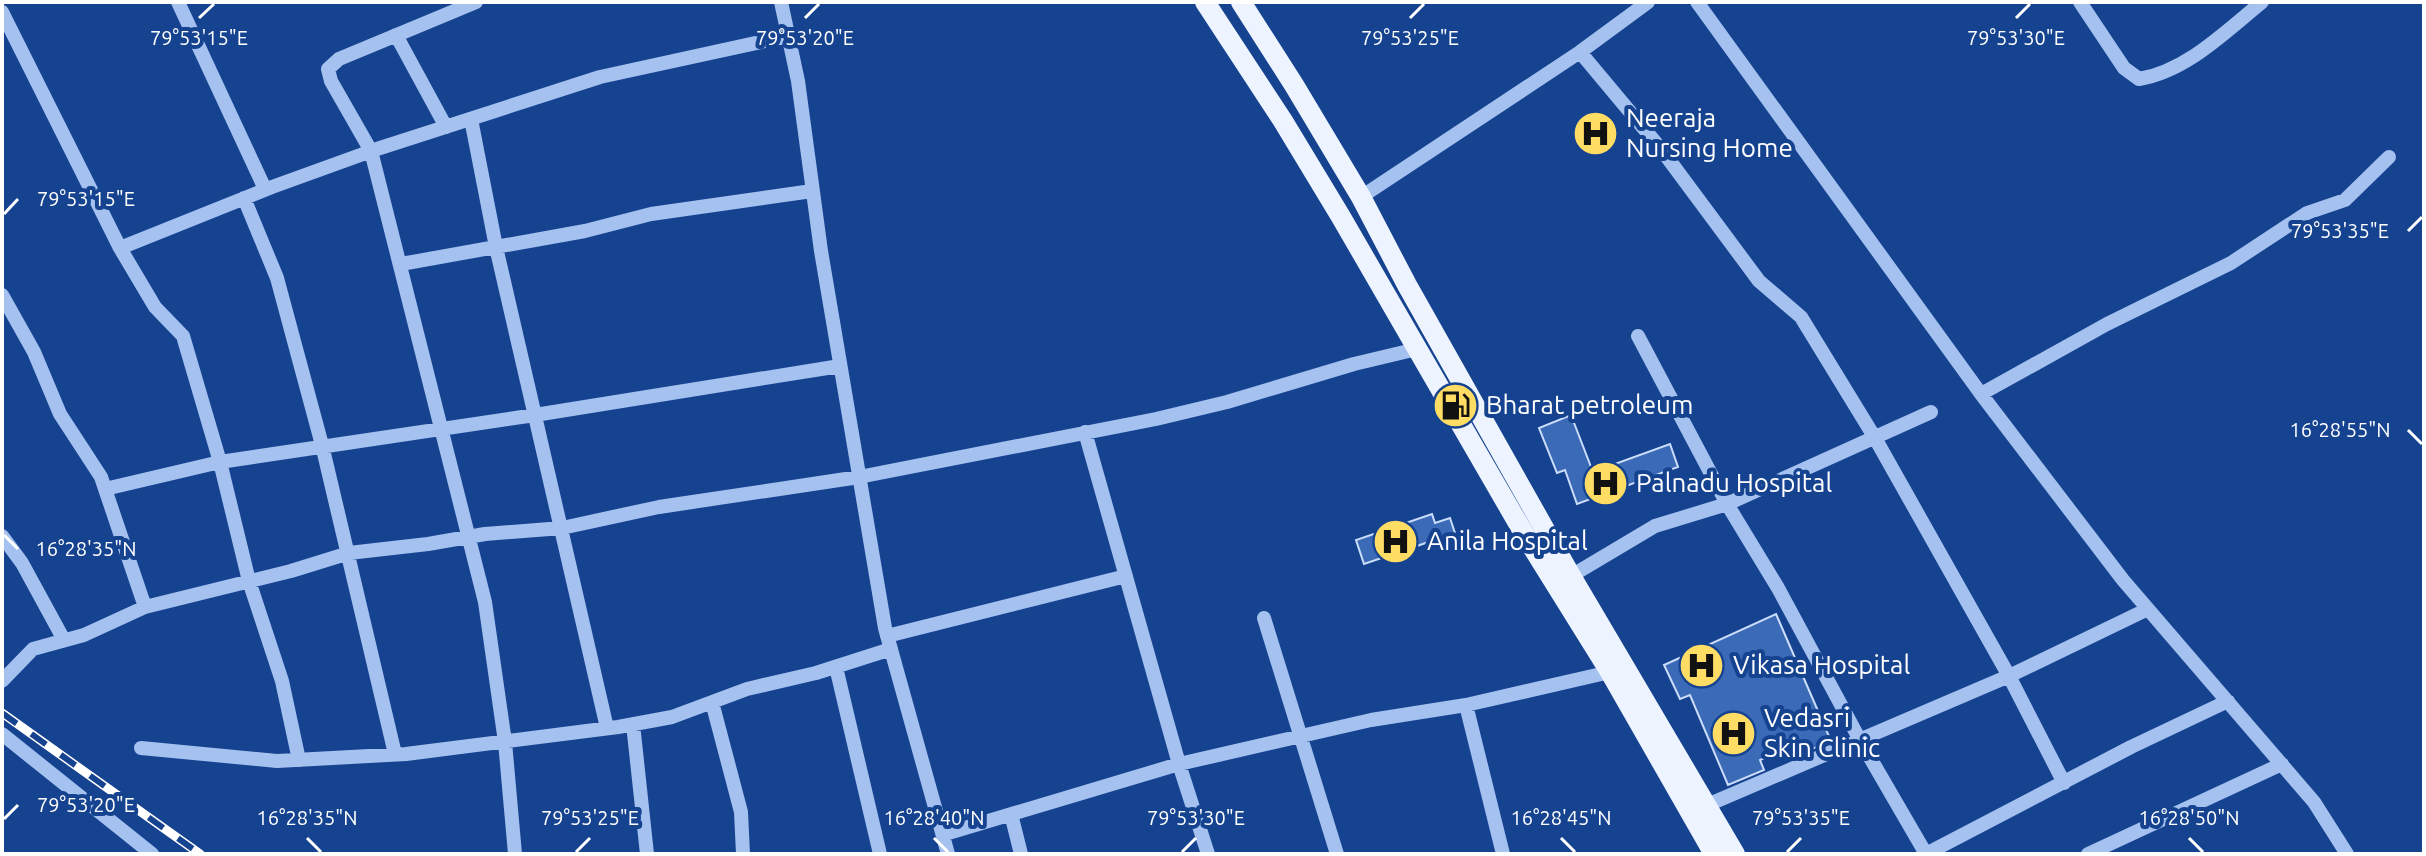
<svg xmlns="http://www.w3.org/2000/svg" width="2426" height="856" viewBox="0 0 2426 856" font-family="Ubuntu,sans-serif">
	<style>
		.building { fill: #3b6ab7; stroke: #cbddfb; stroke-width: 2 }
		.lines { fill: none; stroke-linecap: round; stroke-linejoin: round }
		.minor { stroke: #a4c1f0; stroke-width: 14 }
		.major { stroke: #edf3ff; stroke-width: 20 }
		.rail-casing { stroke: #fff; stroke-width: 9 }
		.rail { stroke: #164390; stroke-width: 6; stroke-dasharray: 18; stroke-linecap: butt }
		.ticks { fill: none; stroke: #fff; stroke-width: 3 }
		.labels { text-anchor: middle; stroke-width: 8; stroke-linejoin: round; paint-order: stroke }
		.poi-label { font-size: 26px; fill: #fff; stroke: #164390; text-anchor: start }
		.ticks-label { font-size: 20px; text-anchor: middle; fill: #fff; stroke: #164390; stroke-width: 8; stroke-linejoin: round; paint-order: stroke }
	</style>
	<rect width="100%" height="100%" fill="#164390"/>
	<path class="building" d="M1571,415L1593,472L1670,444L1678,467L1577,504L1565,470L1557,473L1539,428Z
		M1432,514L1435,523L1450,518L1455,533L1364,564L1356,540Z
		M1776,614L1831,741L1805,752L1801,743L1760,760L1764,770L1728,785L1690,695L1680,699L1664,665Z"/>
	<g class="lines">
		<path class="minor" d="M178,2L265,189
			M476,2L339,59L328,69L331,81L371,151L485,602L505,742L515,854
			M781,2L798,81L821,251L885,628L948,854
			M1697,2L1981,394L2123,580L2314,802L2347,854
			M2080,2L2124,68L2139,79C2187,71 2226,31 2262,2
			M2,12L120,248L155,307L183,336L220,462L249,581L282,681L299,760
			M396,35L446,127
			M1580,52L1661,149L1759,281L1801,317L1875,438L2009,676L2064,783
			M471,119L496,247L607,728
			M1361,197L1580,52L1648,2
			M244,198L277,278L322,445L395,754
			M120,248L272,187L377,149L600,77L788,36
			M401,264L585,231L651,214L812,191
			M2,295L34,352L60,414L101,477L145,607
			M1638,336L1727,504L1778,588L1861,742L1926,854
			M1981,394L2107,324L2231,263L2307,213L2345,200L2389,157
			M1085,432L1179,764L1208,854
			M105,489L220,462L535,415L840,366
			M2,536L22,563L64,640
			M1571,576L1655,526L1727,504L1931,412
			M1264,618L1337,854
			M887,636L1126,576
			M836,667L880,854
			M2,681L33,649L84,635L145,607L291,571L349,553L428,544L485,534L562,528L659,507L859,477L1156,419L1227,402L1354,364L1417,349
			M712,702L741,812L743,854
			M1466,705L1503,854
			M633,724L647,854
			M2,734L152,854
			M141,748L277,761L406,754L618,727L672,717L747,689L816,673L891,649
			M1705,806L2009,676L2148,609
			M1011,814L1021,854
			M945,834L1179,764L1371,720L1466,705L1610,672
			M1926,854L2131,747L2228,701
			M2088,854L2282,764"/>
		<path class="major" d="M1205,2L1283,121L1341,217L1526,537L1610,672L1714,854
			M1241,2L1294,85L1361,197L1407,285L1571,576L1735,854"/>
		<defs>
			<path id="rail" d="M2,713L200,854"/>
		</defs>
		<use href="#rail" class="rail-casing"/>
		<use href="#rail" class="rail"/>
	</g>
	<path class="ticks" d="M199,18L214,4M805,18L819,4M1410,18L1424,4M2016,18L2030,4M4,214L18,199M2408,231L2422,217M2408,430L2422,444M4,535L18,549M4,819L18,805M307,838L321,852M934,838L948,852M1561,838L1575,852M2189,838L2203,852M576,852L590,838M1182,852L1196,838M1787,852L1801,838"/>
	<defs>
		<symbol id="hospital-disc" viewBox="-11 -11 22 22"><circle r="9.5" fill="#ffdc63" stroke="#164390"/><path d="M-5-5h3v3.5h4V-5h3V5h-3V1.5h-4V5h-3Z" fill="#111"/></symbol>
		<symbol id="fuel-disc" viewBox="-11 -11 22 22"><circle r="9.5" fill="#ffdc63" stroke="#164390"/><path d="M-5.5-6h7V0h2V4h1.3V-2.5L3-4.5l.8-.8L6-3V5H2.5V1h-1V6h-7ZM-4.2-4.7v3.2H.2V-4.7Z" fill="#111"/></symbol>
	</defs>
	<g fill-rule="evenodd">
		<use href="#hospital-disc" x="1570" y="108" width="51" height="51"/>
		<use href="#fuel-disc" x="1430" y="380" width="51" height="51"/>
		<use href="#hospital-disc" x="1580" y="458" width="51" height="51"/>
		<use href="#hospital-disc" x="1370" y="516" width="51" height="51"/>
		<use href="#hospital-disc" x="1676" y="640" width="51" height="51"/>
		<use href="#hospital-disc" x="1708" y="708" width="51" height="51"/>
	</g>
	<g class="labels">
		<g class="poi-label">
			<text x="1626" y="127">Neeraja<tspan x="1626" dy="30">Nursing Home</tspan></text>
			<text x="1486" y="414">Bharat petroleum</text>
			<text x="1636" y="492">Palnadu Hospital</text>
			<text x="1427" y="550">Anila Hospital</text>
			<text x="1733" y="674">Vikasa Hospital</text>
			<text x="1764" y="727">Vedasri<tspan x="1764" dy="30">Skin Clinic</tspan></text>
		</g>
	</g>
	<g class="ticks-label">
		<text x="199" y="45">79°53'15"E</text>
		<text x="805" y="45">79°53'20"E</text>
		<text x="1410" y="45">79°53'25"E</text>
		<text x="2016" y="45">79°53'30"E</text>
		<text x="86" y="206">79°53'15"E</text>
		<text x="2340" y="238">79°53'35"E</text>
		<text x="2340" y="437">16°28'55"N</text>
		<text x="86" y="556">16°28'35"N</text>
		<text x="86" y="812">79°53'20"E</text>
		<text x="307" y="825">16°28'35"N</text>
		<text x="590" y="825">79°53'25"E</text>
		<text x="934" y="825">16°28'40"N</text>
		<text x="1196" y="825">79°53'30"E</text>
		<text x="1561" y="825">16°28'45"N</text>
		<text x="1801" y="825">79°53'35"E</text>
		<text x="2189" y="825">16°28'50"N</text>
	</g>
	<rect width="2426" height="856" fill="none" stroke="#ffffff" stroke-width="8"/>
</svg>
